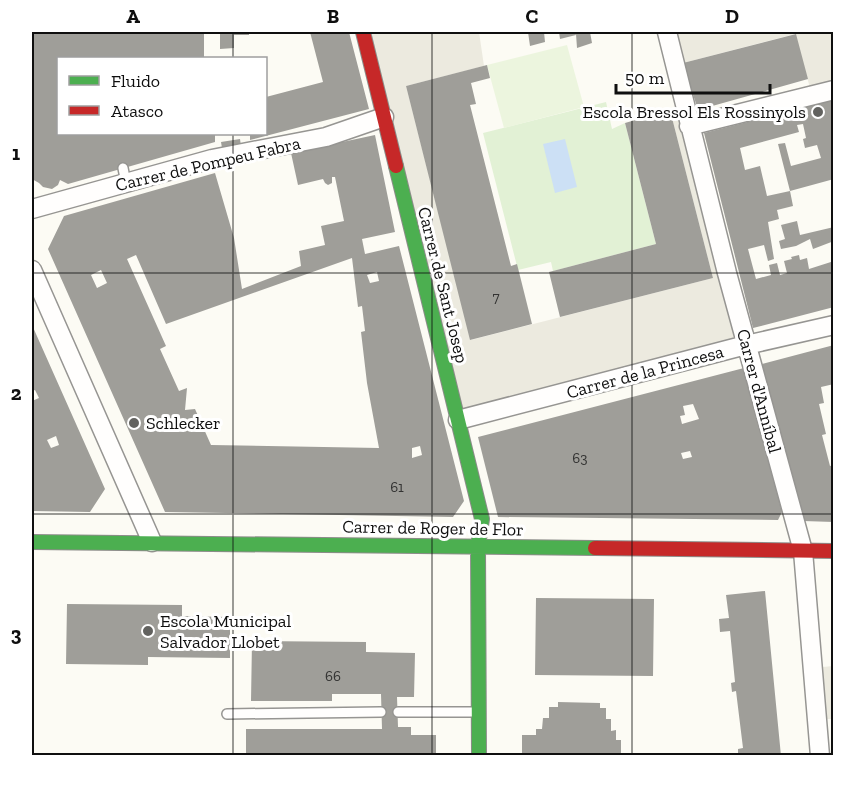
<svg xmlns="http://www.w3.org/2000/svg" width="865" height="787" viewBox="0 0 865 787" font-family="'Zilla Slab',serif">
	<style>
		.green { fill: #e2f1d5 }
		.pitch { fill: #ecf5de }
		.plaza { fill: #eceadf }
		.water { fill: #cce0f5 }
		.building { fill: #9f9e99; fill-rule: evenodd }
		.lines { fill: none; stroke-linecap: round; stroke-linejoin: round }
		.lane-casing { stroke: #969592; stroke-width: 12 }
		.street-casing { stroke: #969592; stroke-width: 21 }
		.fast-casing { stroke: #8c8c89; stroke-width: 16 }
		.jam-casing { stroke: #8c8c89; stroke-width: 16 }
		.lane { stroke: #fffefd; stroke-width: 9 }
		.street { stroke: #fffefd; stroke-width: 18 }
		.fast { stroke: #4caf50; stroke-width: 14 }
		.jam { stroke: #c62828; stroke-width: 14 }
		.grid { fill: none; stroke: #0f0f0f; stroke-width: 1.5; stroke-opacity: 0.55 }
		.poi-dot { fill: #62625f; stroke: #fff; stroke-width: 2 }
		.labels { text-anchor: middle; stroke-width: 6; stroke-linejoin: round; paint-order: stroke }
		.number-label { font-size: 15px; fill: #333332 }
		.poi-label { font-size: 18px; fill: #0f0f0f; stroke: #fff; text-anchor: start }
		.street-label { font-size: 18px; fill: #0f0f0f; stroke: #fff }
		.neatline { fill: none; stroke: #0f0f0f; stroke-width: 2 }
		.grid-label { font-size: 20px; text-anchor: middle; font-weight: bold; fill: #0f0f0f }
	</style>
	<rect width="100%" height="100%" fill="#fcfbf4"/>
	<path class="green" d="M606,102L612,129L625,123L656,244L553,271L551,262L518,270L483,133Z"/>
	<path class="pitch" d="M567,45L584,107L504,128L487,65Z"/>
	<path class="plaza" d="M363,32H479L484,66L406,86L471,340L713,278L670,110L684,106L746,345L458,420Z
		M676,32H833V81L810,88L795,34L683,63Z
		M833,666V719H817L813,668Z"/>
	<path class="water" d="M565,139L577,187L555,193L543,144Z"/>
	<path class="building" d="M32,32H204V58H58V134H215V142L68,184L60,180L58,185L52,189L43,187L39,183L32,179Z
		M220,32H249V35H234V48L220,49Z
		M310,32H349L369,109L250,140V134H266V97L323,82Z
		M528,32H544L545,42L530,46Z
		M559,32H575L576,35L560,39Z
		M590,32L592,43L577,48L576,34Z
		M796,34L808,79L698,110L683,63Z
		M487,65L490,78L471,83L476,104L470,105L511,266L517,264L532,324L470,340L406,86Z
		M834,100V179L790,191L778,144L785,143L791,166L821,158L817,145L805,148L803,139L806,138L803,124L797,125L799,132L740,148L745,170L760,166L767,196L790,191L793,206L777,210L779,219L768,222L774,259L768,261L764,245L748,249L756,279L771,275L769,265L777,263L780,275L787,273L784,261L792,259L791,257L799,255L800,260L807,258L809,269L834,261V307L753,328L704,133Z
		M670,110L713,278L560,317L549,272L656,244L625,123Z
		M375,135L395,232L362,239L365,254L399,246L464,501L453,517L165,512L48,249L64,216L215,173L234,238L242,289L301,266L299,251L325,245L321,226L344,221L335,177H332V183L328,185L325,183L323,179L298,185L291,153ZM136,255L166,324L352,258L358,307L362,306L365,331L361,332L367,383L379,448L211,445L195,409L185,410L187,388L179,391L160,349L166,346L127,259ZM101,270L107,283L97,288L91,275ZM377,272L379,281L370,283L367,275ZM420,446L422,455L412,458V448Z
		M240,139L241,146L222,148L221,142Z
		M797,221L800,235L834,227V241L813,249L810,239L796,246L781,249L779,241L785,239L781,225Z
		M32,325L105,489L90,512L32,511V469L34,467L32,461V401L39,398L35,390L32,391ZM56,436L59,445L51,448L47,440Z
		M834,345V384L821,387L824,403L819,404L826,434L822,435L830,466L834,465V522L803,521L762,364Z
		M744,368L782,512L778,520L498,517L478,437ZM693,404L699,419L682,424L680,416L685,415L683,406ZM690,451L692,457L683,459L681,453Z
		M765,591L781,756H738V749L743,748L736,691L732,692L731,683L735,682L730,631L720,632L719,619L729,618L726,595Z
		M536,598L654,599L653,676L535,675Z
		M67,604L182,605V616L230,617V658L148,657V665L66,664Z
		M252,641L366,642V652L415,653L414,697H397L398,727H411V735H436V756H246V729H382L381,694H332V701H251Z
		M558,702L600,703V708H606V719H611V731L616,730V740H621V756H522V735H536V729H542L543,718H549V707H558Z"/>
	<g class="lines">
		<defs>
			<path id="lane" d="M123,168L126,183
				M398,712H476
				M227,714L381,712"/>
			<path id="street" d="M667,32L727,273L803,551L820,756
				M689,126L834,90
				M32,209L212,159L326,137L384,117
				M32,270L152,542
				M458,420L746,345L834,325"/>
			<path id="fast" d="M396,166L482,519L478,546L479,756
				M32,542L595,548"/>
			<path id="jam" d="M363,32L396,166
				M595,548L834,551"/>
		</defs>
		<use href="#lane" class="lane-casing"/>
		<use href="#street" class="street-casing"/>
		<use href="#fast" class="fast-casing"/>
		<use href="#jam" class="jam-casing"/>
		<use href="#lane" class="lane"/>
		<use href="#street" class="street"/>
		<use href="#fast" class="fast"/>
		<use href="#jam" class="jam"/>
	</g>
	<path class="grid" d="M233,32V58M432,32V756M632,32V756M233,134V756M32,273H834M32,514H834"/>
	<g class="poi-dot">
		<circle cx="818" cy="112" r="6"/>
		<circle cx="134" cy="423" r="6"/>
		<circle cx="148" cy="631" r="6"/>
	</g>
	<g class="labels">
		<g class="number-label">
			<text x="496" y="302">7</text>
			<text x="580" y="463">63</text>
			<text x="397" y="492">61</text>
			<text x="333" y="681">66</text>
		</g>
		<g class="poi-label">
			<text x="806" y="118" text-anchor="end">Escola Bressol Els Rossinyols</text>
			<text x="146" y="429">Schlecker</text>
			<text x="160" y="627">Escola Municipal<tspan x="160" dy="21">Salvador Llobet</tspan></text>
		</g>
		<g class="street-label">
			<text transform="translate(208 164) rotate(-13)" y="6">Carrer de Pompeu Fabra</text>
			<text transform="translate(443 285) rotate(76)" y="6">Carrer de Sant Josep</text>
			<text transform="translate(645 372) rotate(-15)" y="6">Carrer de la Princesa</text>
			<text transform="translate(759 391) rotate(75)" y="6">Carrer d'Anníbal</text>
			<text transform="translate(433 528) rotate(1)" y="6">Carrer de Roger de Flor</text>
		</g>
	</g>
	<rect width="865" height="787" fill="none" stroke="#ffffff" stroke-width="66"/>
	<rect x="57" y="57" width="210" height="78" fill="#ffffff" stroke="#9f9f9f" stroke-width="1.5"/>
	<rect x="69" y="76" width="30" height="9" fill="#4caf50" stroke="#9f9f9f" stroke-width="1.5"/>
	<text x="111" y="87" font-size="18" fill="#0f0f0f">Fluido</text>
	<rect x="69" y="106" width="30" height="9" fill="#c62828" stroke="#9f9f9f" stroke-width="1.5"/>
	<text x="111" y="117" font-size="18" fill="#0f0f0f">Atasco</text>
	<path d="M616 84v9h154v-9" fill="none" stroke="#0f0f0f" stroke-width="3"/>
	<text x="625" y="84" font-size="18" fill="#0f0f0f" stroke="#ffffff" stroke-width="4.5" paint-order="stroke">50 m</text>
	<rect x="33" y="33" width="799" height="721" class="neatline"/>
	<g class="grid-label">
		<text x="133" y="23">A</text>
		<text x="333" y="23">B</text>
		<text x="532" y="23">C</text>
		<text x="732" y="23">D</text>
		<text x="16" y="160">1</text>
		<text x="16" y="400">2</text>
		<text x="16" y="641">3</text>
	</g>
</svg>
